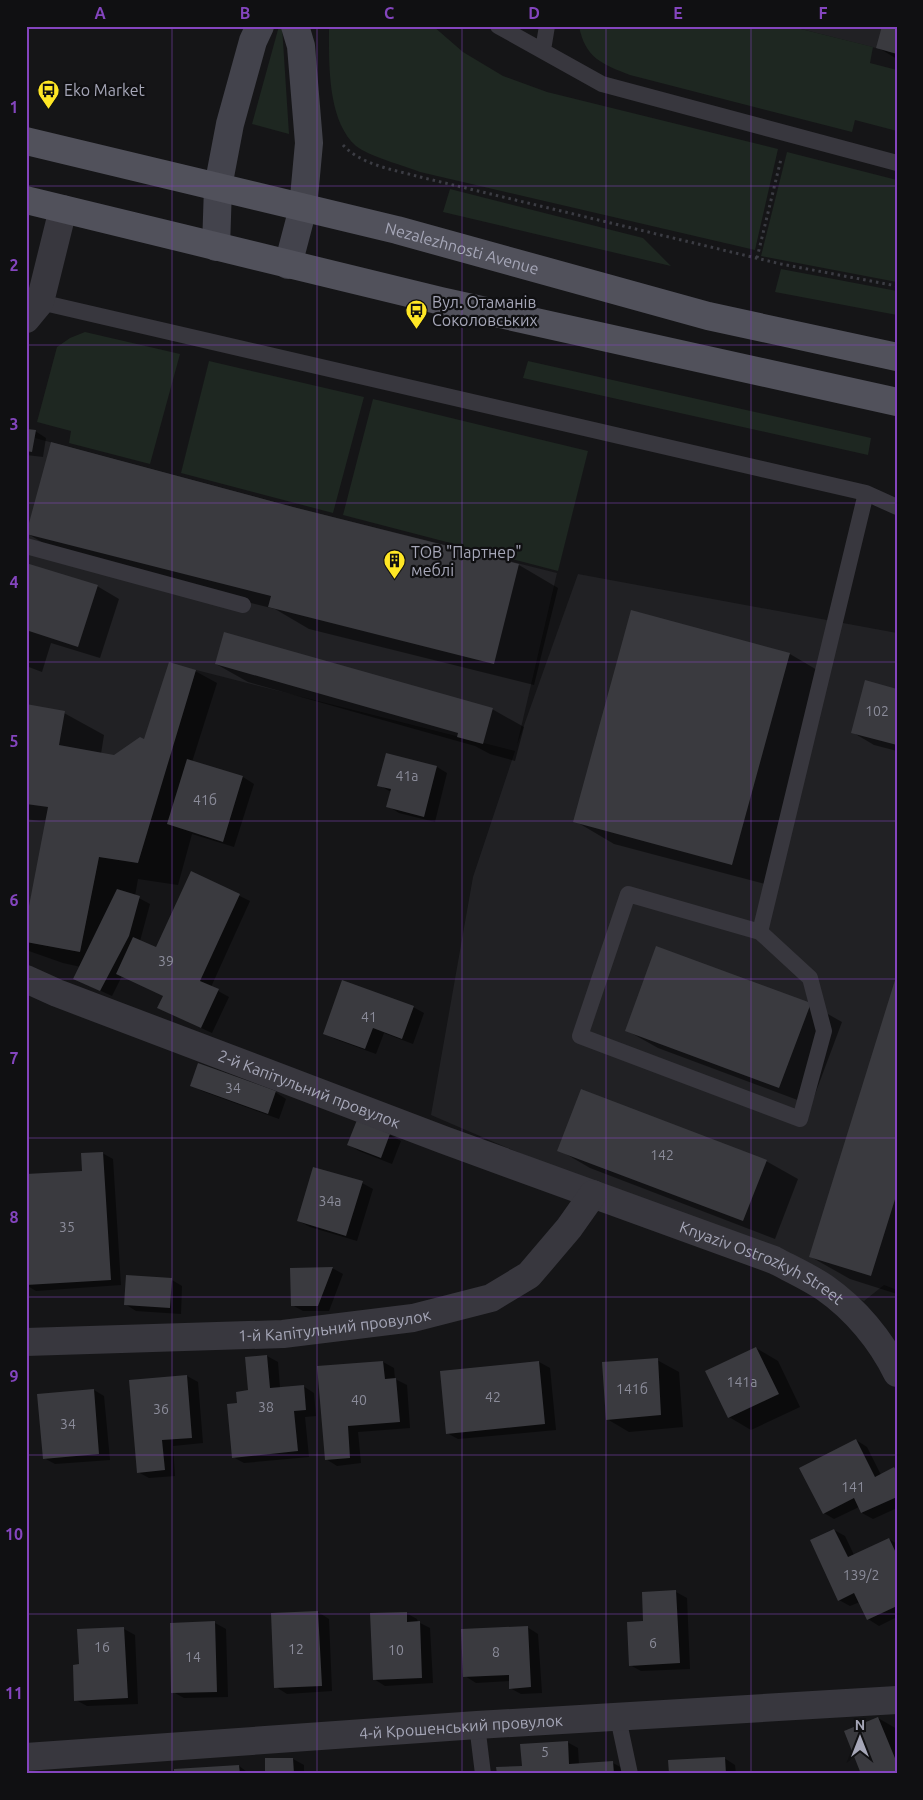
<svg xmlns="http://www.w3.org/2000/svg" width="923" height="1800" viewBox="0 0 923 1800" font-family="Ubuntu,sans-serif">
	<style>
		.built { fill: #212124 }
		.green { fill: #1e2721 }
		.shadow { fill: #0007 }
		.building { fill: #3a3a3f }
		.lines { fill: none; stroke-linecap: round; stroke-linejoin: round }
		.path { stroke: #3b3c43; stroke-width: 3; stroke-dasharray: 2.5 4; stroke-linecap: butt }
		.lane { stroke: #38373e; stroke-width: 16 }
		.street { stroke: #38373e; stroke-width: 28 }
		.secondary { stroke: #43434c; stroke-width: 28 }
		.primary { stroke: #51515b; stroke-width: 28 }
		.grid { fill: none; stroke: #8445be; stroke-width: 1; stroke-opacity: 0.55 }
		.labels { text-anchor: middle; stroke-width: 4.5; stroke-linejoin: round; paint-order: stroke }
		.number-label { font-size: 14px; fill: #8b8c9a }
		.poi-label { font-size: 16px; fill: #a6a7b8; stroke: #101012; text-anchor: start }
		.street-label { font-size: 16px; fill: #a6a7b8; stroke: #101012 }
		.neatline { fill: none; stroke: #8445be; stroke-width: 2 }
		.grid-label { font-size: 16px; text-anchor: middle; font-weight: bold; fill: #8445be }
	</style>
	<rect width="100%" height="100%" fill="#151517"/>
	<path class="built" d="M789,26H897V54L876,48Z
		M26,429L36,430L35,438L293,507L557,573L517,745L578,574L897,633V1290L884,1285L864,1301L431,1115L473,877L515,751L196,670L171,748L138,863L99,857L80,952L26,942Z"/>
	<path class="green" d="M279,26H282L289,134L252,124Z
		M329,26H433L463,52L503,76L547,92L778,149L755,250L420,172C405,166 368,156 356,146C327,120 329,63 329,26Z
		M579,26H789L873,47L870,63L897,70V131L855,120L852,132L630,75C602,64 585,58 579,26Z
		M787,152L897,180V282L761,256Z
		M450,189L643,238L671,266L443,212Z
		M781,269L897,291V315L775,292Z
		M85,332L180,354L150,464L69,443L71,431L37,422L57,347L70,338Z
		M209,361L364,397L333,513L181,473Z
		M528,361L871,438L868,455L523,378Z
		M373,399L588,451L558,571L343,515Z"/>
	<path class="shadow" d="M897,26V59L877,47Z
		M26,430L35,431L46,438L43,457L26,455Z
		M293,508L519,565L558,588L534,685L309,629L275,609L67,557L28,534Z
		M26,564L97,586L119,599L100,658L51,643L42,672L26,666Z
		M790,654L829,677L772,886L614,844L575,821Z
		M216,664L492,709L524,727L515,761L490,754L475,746L248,682Z
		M195,671L217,683L192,762L243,777L254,784L234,847L192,834L178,885L138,879L135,896L150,904L140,941L157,949L192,873L250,901L211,987L229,997L212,1033L158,1008L164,996L122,976L112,996L75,979L81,967L63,963L26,950V906L30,908L46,822L26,819V706L64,713L104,735L101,754L115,756L145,741Z
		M897,690V751L874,745L852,732Z
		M437,767L447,773L435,822L399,813L388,806L391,792L379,785Z
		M897,980V1294L850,1279L811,1257Z
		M810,1004L842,1022L811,1105L658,1048L626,1030Z
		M413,1007L424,1013L413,1044L384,1033L376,1054L335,1039L324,1033Z
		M192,1085L275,1092L286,1099L279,1119L202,1091Z
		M357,1122L390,1135L401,1141L392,1164L359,1151L349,1145Z
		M559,1150L766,1161L798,1179L775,1239L590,1168Z
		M102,1153L113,1159L121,1285L36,1291L26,1285L84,1172Z
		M362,1183L373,1189L357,1241L310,1227L299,1221Z
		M332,1268L343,1274L329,1311H303L292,1305Z
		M172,1280L182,1286L181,1314L136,1311L125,1304Z
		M756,1348L778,1361L800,1407L751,1430L729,1417Z
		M267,1356L278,1362L280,1388L303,1386L314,1393L316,1416L305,1417L309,1457L244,1463L233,1457L238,1404L249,1392L247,1358Z
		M657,1360L679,1372L683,1427L629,1432L607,1419Z
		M383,1362L394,1368L395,1379L407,1385L410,1428L358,1432L361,1463L337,1466L326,1459L318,1367Z
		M539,1362L550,1368L556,1430L458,1439L447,1433Z
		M187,1376L198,1382L203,1443L173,1446L175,1476L149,1478L138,1472L131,1381Z
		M94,1390L104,1396L110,1460L55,1464L44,1458Z
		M856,1440L867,1447L881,1475L894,1469L897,1470V1508L873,1519L862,1513L859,1507L834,1519L824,1513Z
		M834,1530L845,1536L854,1555L889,1539L897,1544V1617L879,1626L868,1619L860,1602L850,1606L839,1600Z
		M676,1592L687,1598L690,1669L641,1671L630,1665Z
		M318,1612L329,1619L332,1691L287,1694L276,1687Z
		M406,1613L417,1619L418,1622L430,1628L433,1683L385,1686L374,1679Z
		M215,1623L226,1629L228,1697L184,1698L173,1692L171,1624Z
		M527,1627L538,1634L542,1693L521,1694L510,1688V1681L476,1683L465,1676Z
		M124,1629L135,1635L138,1704L87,1706L76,1700L80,1665Z
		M26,1689L29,1734H26Z
		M878,1718L897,1729V1774Z
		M567,1742L578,1748L579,1765L613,1763L624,1769V1774H498L523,1767Z
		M724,1758L735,1765L736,1774H670Z
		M266,1759H293L304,1765V1774H266Z
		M239,1766L250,1774H176Z"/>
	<path class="building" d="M882,26H897V54L876,48Z
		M26,429L36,430L32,452L26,451Z
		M51,442L293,507L519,564L494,664L268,607L271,596L26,534Z
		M26,563L98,585L78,647L29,631L26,639Z
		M631,610L790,653L732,865L573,822Z
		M224,632L493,708L483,744L457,737L458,733L215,664Z
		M169,662L196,670L138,863L99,857L80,952L26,942V905L29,906L48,807L26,804V704L65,711L59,745L114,755L140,737L144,739Z
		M865,680L897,689V745L851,733Z
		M386,753L437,766L424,817L386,807L391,789L377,786Z
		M187,759L243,776L223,842L167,824Z
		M191,871L240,894L200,981L219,989L201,1028L157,1008L163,996L116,974L133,937L156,947Z
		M117,889L140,896L129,936L100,991L73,979Z
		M656,946L811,1003L779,1088L625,1031Z
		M896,977L897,1193L871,1276L809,1257Z
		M342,980L414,1006L402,1039L373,1028L365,1049L323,1034Z
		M198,1063L276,1091L268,1114L190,1086Z
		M581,1089L767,1160L743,1221L557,1151Z
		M357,1120L390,1134L381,1158L347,1145Z
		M103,1152L111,1280L26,1285V1174L82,1171L81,1153Z
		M313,1167L363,1181L346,1236L297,1221Z
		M333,1267L318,1306H291L290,1268Z
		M126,1275L172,1278L170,1308L124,1305Z
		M756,1347L779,1394L728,1418L705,1371Z
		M267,1355L270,1388L304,1385L306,1410L294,1411L298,1451L232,1458L227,1404L237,1403L236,1392L248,1390L245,1357Z
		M658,1358L661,1415L606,1420L602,1362Z
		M383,1361L385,1379L396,1378L400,1422L348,1426L350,1458L325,1460L317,1366Z
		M539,1361L545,1424L446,1434L440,1371Z
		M187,1375L192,1438L162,1440L165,1470L137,1473L129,1380Z
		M94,1389L99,1454L43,1459L37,1394Z
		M856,1439L875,1477L894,1467L897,1472V1497L861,1513L854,1498L823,1514L799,1468Z
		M834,1529L848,1557L889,1538L897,1555V1606L867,1620L854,1593L838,1601L810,1540Z
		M676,1590L680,1663L629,1666L627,1622L643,1621L642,1592Z
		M318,1611L322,1686L274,1688L271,1613Z
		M407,1612V1622L420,1621L422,1678L373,1680L370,1613Z
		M215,1621L217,1692L171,1693L170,1623Z
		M528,1626L531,1687L509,1689V1675L463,1677L461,1629Z
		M124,1627L128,1698L74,1701L73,1665L79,1664L77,1629Z
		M878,1717L897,1763V1774H861L844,1731Z
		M568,1741L569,1764L613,1761L614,1774H497L496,1767L522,1766L520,1744Z
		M725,1757L726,1774H669L668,1760Z
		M265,1758H293L294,1774H265Z
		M239,1765L240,1774H174V1769Z"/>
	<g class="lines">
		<path class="path" d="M343,145C361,165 395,170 420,177L781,264L897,286
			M757,258L781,159"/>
		<path class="lane" d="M498,26L602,84L897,163
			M543,50L547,26
			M40,302L866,493L897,507
			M26,546L243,605
			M760,932L810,978L824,1031L800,1119L580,1036L628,894L760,932L866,493
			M618,1718L630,1774
			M477,1725L483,1774"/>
		<g class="street">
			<path d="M26,319L40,302L63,209"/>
			<path id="s1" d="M26,979L57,993L444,1140L774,1260C791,1269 809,1277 825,1288C855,1309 881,1340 897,1373"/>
			<path id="s2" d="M26,1342L283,1334L413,1318L491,1298L529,1275L569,1228L593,1194"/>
			<path id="s3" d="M26,1757L477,1725L897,1700"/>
		</g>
		<path class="secondary" d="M216,247L218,187L230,124L253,41L260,26
			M288,265L303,208L309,143L301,46L295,26"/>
		<g class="primary">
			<path id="s4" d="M26,141L397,230L708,316L897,357"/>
			<path d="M26,200L441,301L897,402"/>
		</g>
	</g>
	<path class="grid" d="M172,26V1774M317,26V1774M462,26V1774M606,26V1774M751,26V1774M26,186H897M26,345H897M26,503H897M26,662H897M26,821H897M26,979H897M26,1138H897M26,1297H897M26,1455H897M26,1614H897"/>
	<defs>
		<symbol id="bus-pin" viewBox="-11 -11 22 30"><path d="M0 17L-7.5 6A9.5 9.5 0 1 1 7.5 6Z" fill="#ffe725" stroke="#101012"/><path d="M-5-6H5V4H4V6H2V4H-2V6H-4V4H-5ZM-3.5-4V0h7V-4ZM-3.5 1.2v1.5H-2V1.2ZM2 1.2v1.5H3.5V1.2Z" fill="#111"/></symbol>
		<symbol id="building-pin" viewBox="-11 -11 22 30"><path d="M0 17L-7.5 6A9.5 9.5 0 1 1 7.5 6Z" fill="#ffe725" stroke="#101012"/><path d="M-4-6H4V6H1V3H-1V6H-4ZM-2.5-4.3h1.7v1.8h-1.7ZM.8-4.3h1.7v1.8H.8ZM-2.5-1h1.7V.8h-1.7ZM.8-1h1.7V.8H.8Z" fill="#111"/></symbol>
	</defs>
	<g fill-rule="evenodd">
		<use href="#bus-pin" x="36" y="78" width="25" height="34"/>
		<use href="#bus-pin" x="404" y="298" width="25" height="34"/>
		<use href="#building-pin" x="382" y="548" width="25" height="34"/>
	</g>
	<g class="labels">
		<g class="number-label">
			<text x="877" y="716">102</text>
			<text x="407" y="781">41а</text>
			<text x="205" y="805">41б</text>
			<text x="166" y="966">39</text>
			<text x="369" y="1022">41</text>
			<text x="233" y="1093">34</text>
			<text x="662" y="1160">142</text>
			<text x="330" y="1206">34а</text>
			<text x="67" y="1232">35</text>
			<text x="742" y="1387">141а</text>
			<text x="632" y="1394">141б</text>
			<text x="493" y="1402">42</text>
			<text x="359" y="1405">40</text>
			<text x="266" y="1412">38</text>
			<text x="161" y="1414">36</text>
			<text x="68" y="1429">34</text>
			<text x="853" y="1492">141</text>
			<text x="861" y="1580">139/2</text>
			<text x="653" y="1648">6</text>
			<text x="102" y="1652">16</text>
			<text x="296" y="1654">12</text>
			<text x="396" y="1655">10</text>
			<text x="496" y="1657">8</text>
			<text x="193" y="1662">14</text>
			<text x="545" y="1757">5</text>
		</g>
		<g class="poi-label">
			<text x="64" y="96">Eko Market</text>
			<text x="432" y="308">Вул. Отаманів<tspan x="432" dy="18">Соколовських</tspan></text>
			<text x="411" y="558">ТОВ "Партнер"<tspan x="411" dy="18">меблі</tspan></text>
		</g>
		<g class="street-label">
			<text dy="6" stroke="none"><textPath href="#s4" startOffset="449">Nezalezhnosti Avenue</textPath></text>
			<text dy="6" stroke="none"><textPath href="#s1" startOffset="304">2-й Капітульний провулок</textPath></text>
			<text dy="6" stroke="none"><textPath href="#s1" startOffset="789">Knyaziv Ostrozkyh Street</textPath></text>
			<text dy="6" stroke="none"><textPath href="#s2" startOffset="309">1-й Капітульний провулок</textPath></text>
			<text dy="6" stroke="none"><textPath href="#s3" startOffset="436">4-й Крошенський провулок</textPath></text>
		</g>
	</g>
	<rect width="923" height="1800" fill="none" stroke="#101012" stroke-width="55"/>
	<g transform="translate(860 1738)" stroke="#101012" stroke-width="4" paint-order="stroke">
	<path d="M0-4L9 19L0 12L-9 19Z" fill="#a6a7b8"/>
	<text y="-8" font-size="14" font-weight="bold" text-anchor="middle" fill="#a6a7b8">N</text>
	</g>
	<rect x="28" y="28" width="868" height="1744" class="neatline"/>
	<g class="grid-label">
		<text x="100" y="19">A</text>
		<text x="245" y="19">B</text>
		<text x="389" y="19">C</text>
		<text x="534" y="19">D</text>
		<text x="678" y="19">E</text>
		<text x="823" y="19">F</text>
		<text x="14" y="113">1</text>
		<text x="14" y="271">2</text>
		<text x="14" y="430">3</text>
		<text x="14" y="588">4</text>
		<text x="14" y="747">5</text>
		<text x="14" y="906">6</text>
		<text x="14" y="1064">7</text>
		<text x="14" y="1223">8</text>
		<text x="14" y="1382">9</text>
		<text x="14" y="1540">10</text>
		<text x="14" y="1699">11</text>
	</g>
</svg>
